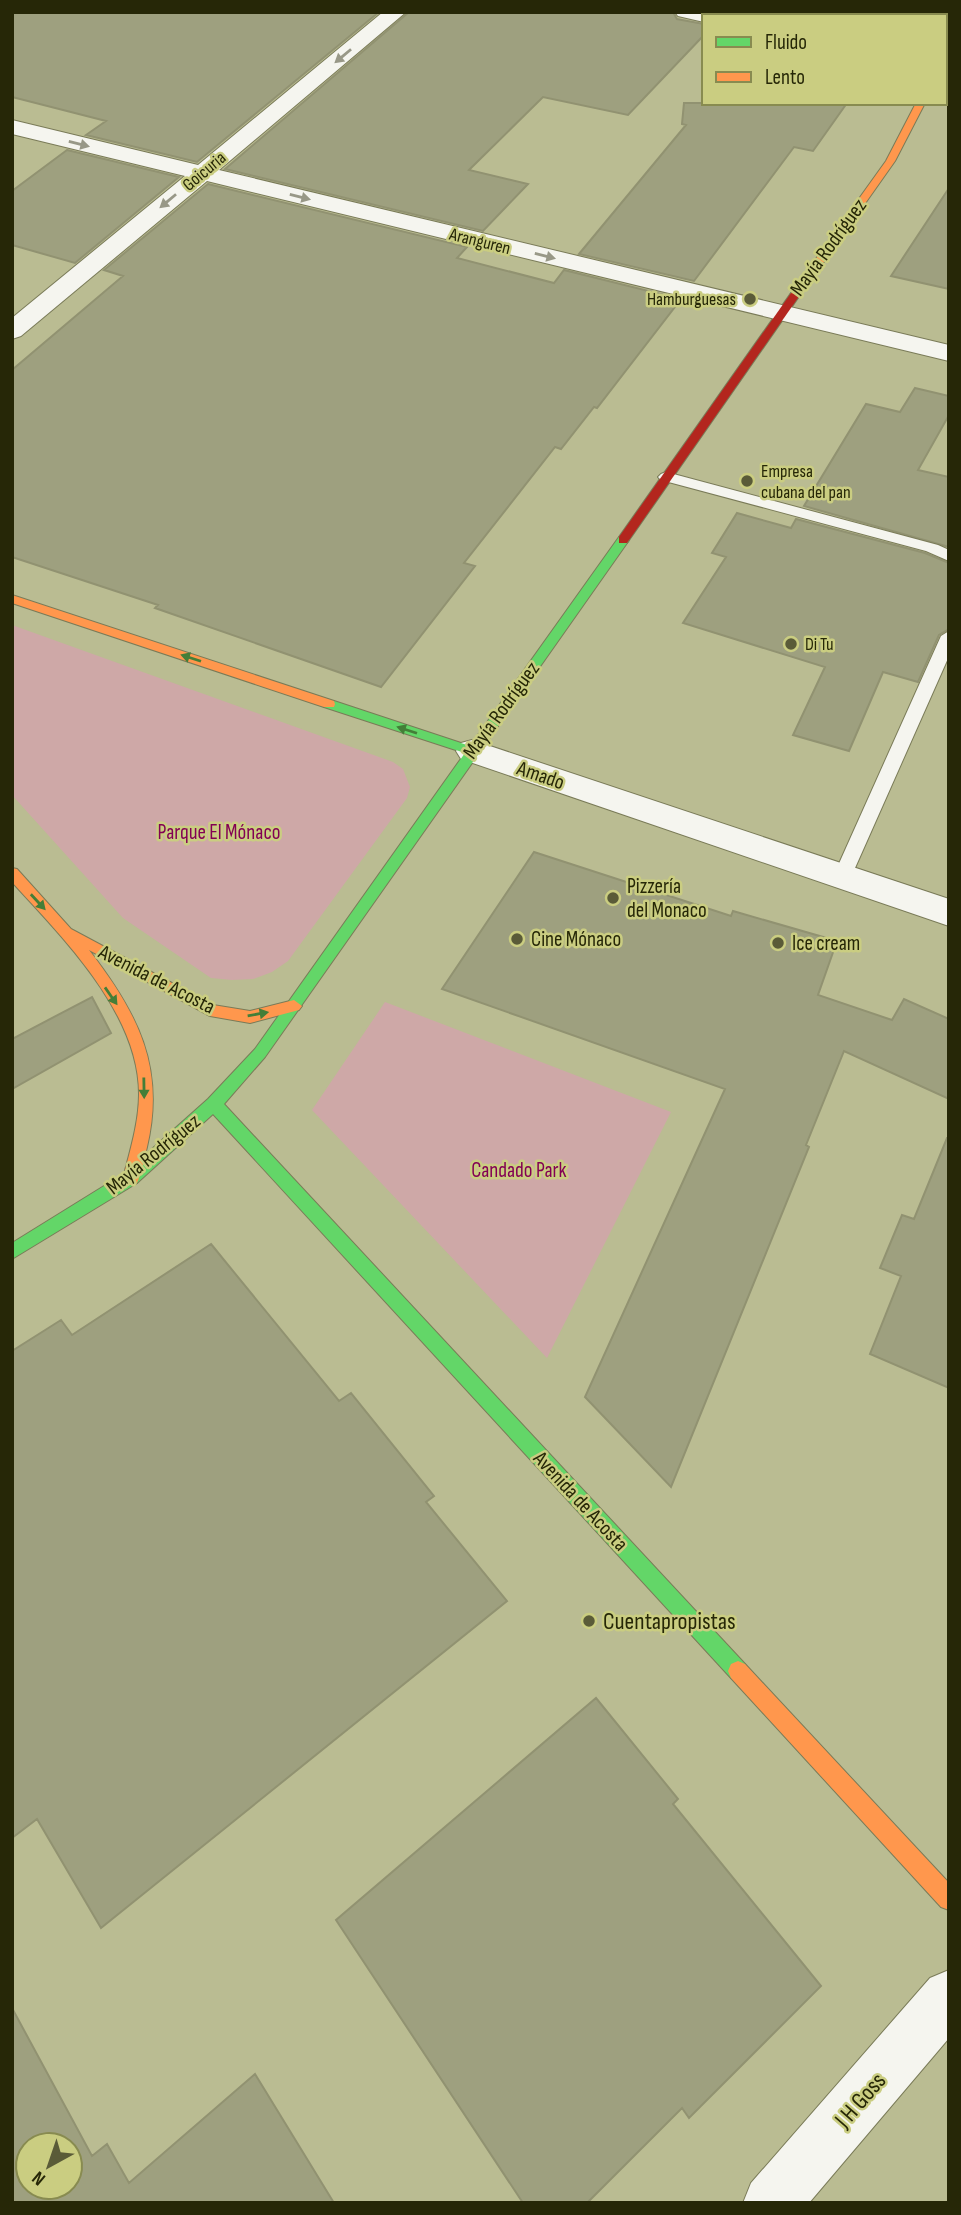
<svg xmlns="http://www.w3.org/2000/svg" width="961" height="2215" viewBox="0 0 961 2215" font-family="'Sofia Sans Condensed',sans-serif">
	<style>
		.green { fill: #cea8a7 }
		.building { fill: #9ea07f; stroke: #919271; stroke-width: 2; fill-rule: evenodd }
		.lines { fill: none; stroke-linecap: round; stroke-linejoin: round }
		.lane-casing { stroke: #7a7b58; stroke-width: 2 }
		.street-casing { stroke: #7a7b58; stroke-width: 2 }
		.fast-casing { stroke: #7a7b58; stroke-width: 2 }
		.slow-casing { stroke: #7a7b58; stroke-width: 2 }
		.jam-casing { stroke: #7a7b58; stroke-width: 2 }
		.lane { fill: #f5f5ef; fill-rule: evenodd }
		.street { fill: #f5f5ef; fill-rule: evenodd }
		.fast { fill: #63d668; fill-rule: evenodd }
		.slow { fill: #ff974d; fill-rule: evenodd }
		.jam { fill: #b3261e; fill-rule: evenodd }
		.oneway { fill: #989887 }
		.oneway2 { fill: #447e38 }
		.poi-dot { fill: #5a5b38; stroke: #cacd81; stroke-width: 2.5 }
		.labels { text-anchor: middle; stroke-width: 5; stroke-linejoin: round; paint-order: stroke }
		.far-street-label { font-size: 18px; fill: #262707; stroke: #cacd81 }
		.far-poi-label { font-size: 18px; fill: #262707; stroke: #cacd81; text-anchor: start }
		.street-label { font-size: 21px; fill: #262707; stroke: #cacd81 }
		.park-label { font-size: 21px; fill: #830054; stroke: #cacd81 }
		.poi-label { font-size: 21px; fill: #262707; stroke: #cacd81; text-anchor: start }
		.near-poi-label { font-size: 24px; fill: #262707; stroke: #cacd81; text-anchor: start }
		.near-street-label { font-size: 24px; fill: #262707; stroke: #cacd81 }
	</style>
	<rect width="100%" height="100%" fill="#babc92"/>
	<path class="green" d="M12,625L393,762L403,769L410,787L407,798L288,961L272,972L253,979L232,980L211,978L123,918L12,795Z
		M385,1002L671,1112L547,1358L312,1110Z"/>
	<path class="building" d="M12,12H379L197,162L86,135L106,121L12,97Z
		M409,12H673L677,19L704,24V35L628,115L543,97L469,170L528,184L483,231L225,169Z
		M684,103H847L813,151L794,147L694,281L579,254L686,125L682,124Z
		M67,150L179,177L75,263L12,245V191Z
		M208,184L467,247L457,258L554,283L564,270L681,299L597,408L594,407L561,449L555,447L464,563L475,566L381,687L155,608L158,605L12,557V370L123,276L104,270Z
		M949,188V289L891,276Z
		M915,388L949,396V415L918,470L949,477V547L804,506L866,404L900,412Z
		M737,513L791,528L796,519L925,553L949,563V629L939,635L918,682L883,672L849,751L793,735L825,667L683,623L726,557L712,553Z
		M534,852L731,916L733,911L837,941L818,995L892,1020L904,999L949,1019V1099L844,1051L806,1145L809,1147L671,1487L585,1397L725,1089L442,989Z
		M92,997L111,1033L12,1089V1039Z
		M947,1138H949V1388L870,1354L901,1276L880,1268L902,1215L914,1219Z
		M211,1244L339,1401L351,1393L434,1496L426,1502L507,1601L101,1928L37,1819L12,1838V1351L61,1320L72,1335Z
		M596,1698L678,1799L673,1804L821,1986L689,2118L682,2108L587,2203H523L336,1920Z
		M12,2008L92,2156L107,2144L129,2183L255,2074L334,2203H12ZM28,2145H70V2187H28Z"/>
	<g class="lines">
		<defs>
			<path id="lane" d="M666,472L938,545L949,550V561L926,551L661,480L658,477L661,474Z
				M949,631V656L851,877L849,882H835L833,877L941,636Z"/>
			<path id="street" d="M383,12H406L219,170L949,345V361L207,181L21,336L12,339V318L185,176L12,134V120L198,165Z
				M675,12H711L714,16H704V22L678,16Z
				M472,740L949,899V926L461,759L456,751L461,743Z
				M949,1970V2038L809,2203H743L751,2183L930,1978Z"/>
			<path id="fast" d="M949,51V60L945,61V52Z
				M623,536L629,540L627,543L265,1057L224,1104L745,1664L748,1671L745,1678L738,1681L731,1678L213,1114L137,1183L12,1259V1243L125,1173L208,1099L255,1049L465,753L324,707V701H334L470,746L619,537Z"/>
			<path id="slow" d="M916,103H925L895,161L799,297H791L790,295L886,161Z
				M12,595L334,701L335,704L334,707H324L12,603Z
				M12,868L17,869L71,929L213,1005L250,1011L294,1000L302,1006L299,1010L250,1023L210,1016L89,950C137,1012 166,1067 147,1147C144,1159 142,1172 137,1183L131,1185L125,1183L123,1178C130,1151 139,1122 139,1094C139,1013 63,938 12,882Z
				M738,1661L745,1664L949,1883V1910L941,1907L731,1678L728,1671L731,1664Z"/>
			<path id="jam" d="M791,293L800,295L627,543H619V537Z"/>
		</defs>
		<use href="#lane" class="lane-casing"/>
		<use href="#street" class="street-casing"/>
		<use href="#fast" class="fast-casing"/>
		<use href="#slow" class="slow-casing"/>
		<use href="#jam" class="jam-casing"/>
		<use href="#lane" class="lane"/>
		<use href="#street" class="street"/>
		<use href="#fast" class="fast"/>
		<use href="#slow" class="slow"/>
		<use href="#jam" class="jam"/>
	</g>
	<defs><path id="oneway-solid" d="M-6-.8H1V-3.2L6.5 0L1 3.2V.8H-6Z" transform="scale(1.75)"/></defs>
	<g class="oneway">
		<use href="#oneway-solid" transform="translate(343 56) rotate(140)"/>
		<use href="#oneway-solid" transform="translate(79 144) rotate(14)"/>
		<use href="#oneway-solid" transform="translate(300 197) rotate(14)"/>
		<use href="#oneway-solid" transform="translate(168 201) rotate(140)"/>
		<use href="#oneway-solid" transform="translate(545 256) rotate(14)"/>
	</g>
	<g class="oneway2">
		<use href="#oneway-solid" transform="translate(191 658) rotate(-162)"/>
		<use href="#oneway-solid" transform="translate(407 730) rotate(-162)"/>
		<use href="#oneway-solid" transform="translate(38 902) rotate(47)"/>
		<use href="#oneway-solid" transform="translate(111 996) rotate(55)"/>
		<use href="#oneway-solid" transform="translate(258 1014) rotate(-10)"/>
		<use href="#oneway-solid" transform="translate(144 1088) rotate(89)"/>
	</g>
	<g class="poi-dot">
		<circle cx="750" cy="299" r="7"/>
		<circle cx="747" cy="481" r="7"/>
		<circle cx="791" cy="644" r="7"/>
		<circle cx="613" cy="898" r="7"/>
		<circle cx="517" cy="939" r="7"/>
		<circle cx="778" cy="943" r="7"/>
		<circle cx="589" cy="1621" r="7"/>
	</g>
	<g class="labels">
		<g class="far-street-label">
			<text transform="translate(204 171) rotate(-40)" y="6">Goicuria</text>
			<text transform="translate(480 241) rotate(14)" y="6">Aranguren</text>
		</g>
		<g class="far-poi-label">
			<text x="736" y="305" text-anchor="end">Hamburguesas</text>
			<text x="761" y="477">Empresa<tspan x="761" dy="21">cubana del pan</tspan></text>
			<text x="805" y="650">Di Tu</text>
		</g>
		<g class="street-label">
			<text transform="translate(828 247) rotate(-54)" y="7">Mayía Rodríguez</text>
			<text transform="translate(501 710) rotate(-54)" y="7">Mayía Rodríguez</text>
			<text transform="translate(541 775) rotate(19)" y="7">Amado</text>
			<text transform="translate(157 979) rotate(27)" y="7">Avenida de Acosta</text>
			<text transform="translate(153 1154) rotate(-39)" y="7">Mayía Rodríguez</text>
			<text transform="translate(581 1501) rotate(47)" y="7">Avenida de Acosta</text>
		</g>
		<g class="park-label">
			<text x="219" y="839">Parque El Mónaco</text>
			<text x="519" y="1177">Candado Park</text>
		</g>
		<g class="poi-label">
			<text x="627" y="893">Pizzería<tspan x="627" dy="24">del Monaco</tspan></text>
			<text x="531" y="946">Cine Mónaco</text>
			<text x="792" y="950">Ice cream</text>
		</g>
		<g class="near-poi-label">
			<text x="603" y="1629">Cuentapropistas</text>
		</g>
		<g class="near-street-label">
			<text transform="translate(860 2100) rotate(-49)" y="8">J H Goss</text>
		</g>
	</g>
	<rect width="961" height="2215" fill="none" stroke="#262707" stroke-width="28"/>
	<rect x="702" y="14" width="245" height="91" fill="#cacd81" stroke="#888b50" stroke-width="2"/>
	<rect x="716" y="37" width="35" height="10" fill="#63d668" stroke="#888b50" stroke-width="2"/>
	<text x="765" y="49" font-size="21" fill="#262707">Fluido</text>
	<rect x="716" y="72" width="35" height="10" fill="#ff974d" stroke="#888b50" stroke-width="2"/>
	<text x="765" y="84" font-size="21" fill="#262707">Lento</text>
	<g transform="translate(49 2166) rotate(220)"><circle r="33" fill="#cacd81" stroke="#888b50" stroke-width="2"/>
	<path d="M0-5L12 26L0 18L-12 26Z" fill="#5a5b38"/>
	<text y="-10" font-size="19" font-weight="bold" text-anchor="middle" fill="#262707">N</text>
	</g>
</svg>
